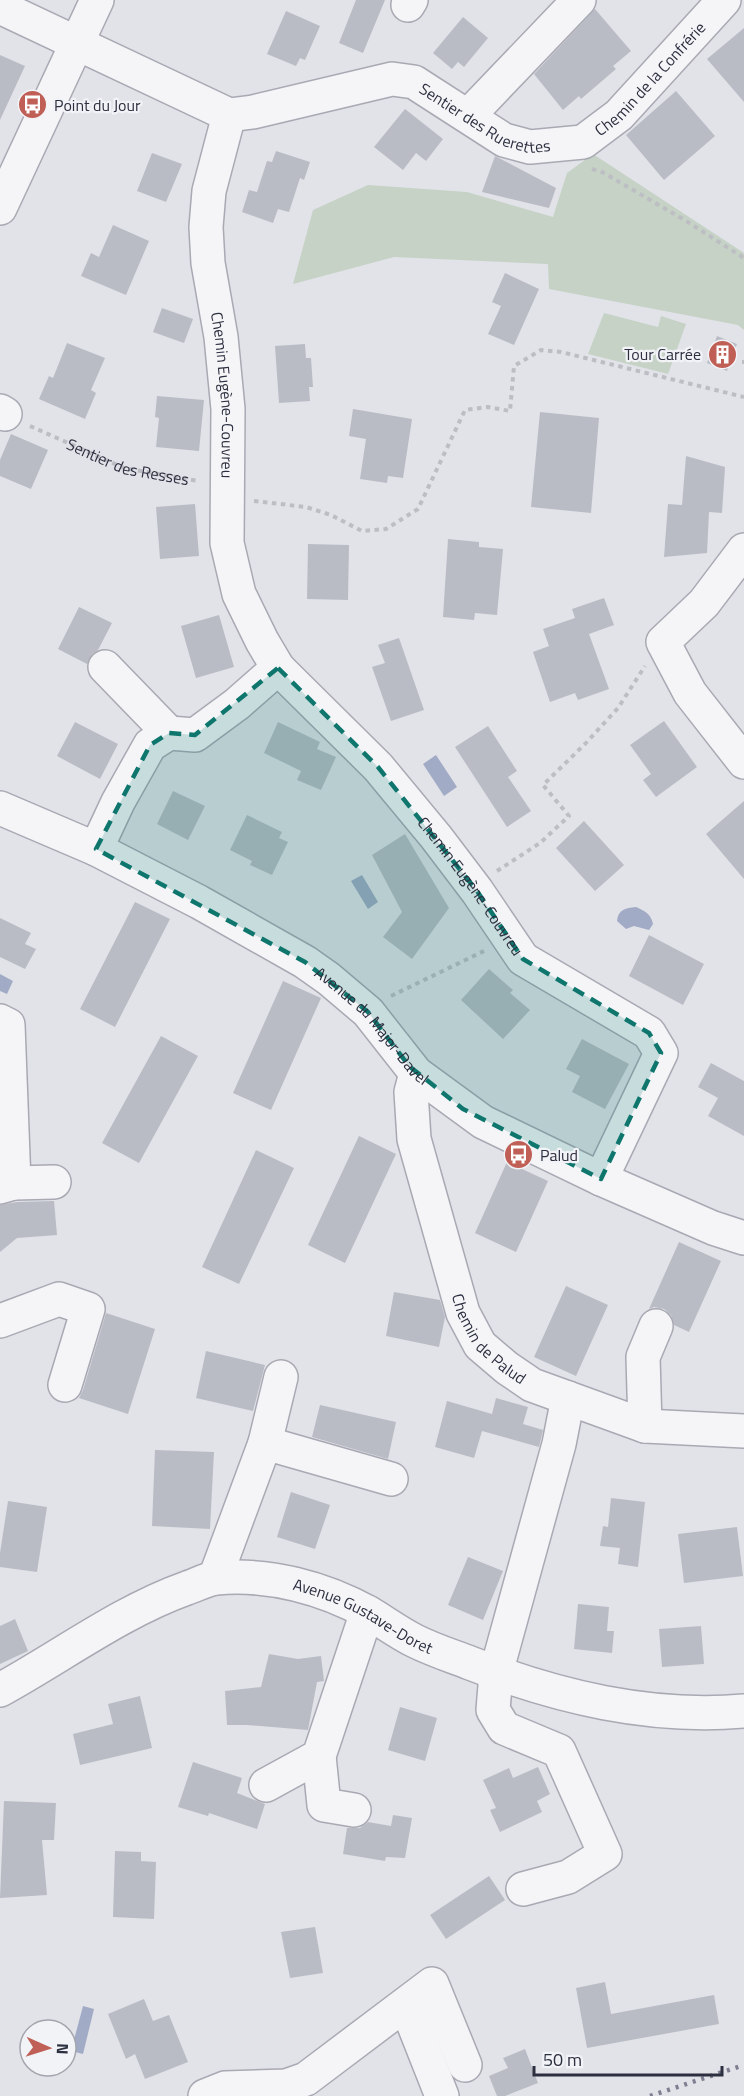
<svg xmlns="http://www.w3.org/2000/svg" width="744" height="2096" viewBox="0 0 744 2096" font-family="'Titillium Web',sans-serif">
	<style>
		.green { fill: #c5d2c5 }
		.water { fill: #a2abc5 }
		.building { fill: #babcc5 }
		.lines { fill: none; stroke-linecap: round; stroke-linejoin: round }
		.minor-casing { stroke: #a8a9b3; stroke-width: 36 }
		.path { stroke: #bdbec4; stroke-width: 4; stroke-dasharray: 4.5 4.5; stroke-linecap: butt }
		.minor { stroke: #f5f5f8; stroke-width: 33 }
		.rail { stroke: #7e8091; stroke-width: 4.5; stroke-dasharray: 3 6; stroke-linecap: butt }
		.marked { fill: #0f766e; fill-opacity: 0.2; stroke: #0f766e; stroke-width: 4.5; stroke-dasharray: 12 8; stroke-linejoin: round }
		.labels { text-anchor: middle; stroke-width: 4.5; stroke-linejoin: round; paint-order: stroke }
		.street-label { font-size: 16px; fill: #2c2f3f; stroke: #f2f3f7 }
		.poi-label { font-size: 16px; fill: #2c2f3f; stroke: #f2f3f7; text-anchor: start }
	</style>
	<rect width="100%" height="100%" fill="#e2e3e9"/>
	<path class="green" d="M593,154L744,253V330L738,325L549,289L548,264L394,257L293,284L313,210L368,185L467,192L553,217L567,173Z
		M604,313L658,327L661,316L686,324L668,374L588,354Z"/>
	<path class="water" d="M436,755L457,787L444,796L423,764Z
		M362,875L378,902L368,909L351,881Z
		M636,907C645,911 651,914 653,924L649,930L634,926L626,929L617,921C618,910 625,908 636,907Z
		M0,974L13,981L7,994L0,991Z
		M83,2006L94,2009L83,2054L71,2051Z"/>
	<path class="building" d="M356,0H385L363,53L339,43Z
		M595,9L631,51L613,66L616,69L581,99L579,96L563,110L534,74Z
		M286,11L320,26L305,60L300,58L296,66L267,54Z
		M463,17L488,38L464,67L458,62L452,69L433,53Z
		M744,28V102L707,59Z
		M0,55L25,66L0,120Z
		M676,91L715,136L664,180L626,135Z
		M405,109L443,139L426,161L416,153L403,170L374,147Z
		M276,151L310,162L304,180L300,178L289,212L278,209L273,223L242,212L249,190L257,192L267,161L272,162Z
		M152,153L182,164L166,202L137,191Z
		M495,156L556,188L549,208L482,192Z
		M113,225L149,241L126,295L81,276L91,253L99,257Z
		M505,273L539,289L514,345L488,334L501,306L492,302Z
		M162,308L193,319L184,343L153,332Z
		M717,336L737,344L727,371L707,363Z
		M67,343L105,358L91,390L96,393L85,419L39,399L49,376L53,378Z
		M305,344L306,358H311L313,387H309L310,401L279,403L275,346Z
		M157,396L204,400L199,451L156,447L159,418L155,417Z
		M353,409L412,419L403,478L388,476L387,483L360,479L366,439L349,436Z
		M540,412L599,418L591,513L531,507Z
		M11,434L48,450L31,489L0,476V460Z
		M686,456L725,467L722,513L709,512L707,553L664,557L668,504L682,505Z
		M195,504L199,556L160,559L156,507Z
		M448,539L479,542V547L503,549L497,615L475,613L474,620L443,617Z
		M308,544L349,545L348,600L307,599Z
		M604,598L614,625L589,634L609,689L578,700L575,693L550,702L533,652L549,646L543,629L575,618L572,609Z
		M79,607L112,623L98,650L92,654L87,664L58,649Z
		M219,615L234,667L196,678L181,626Z
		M399,638L424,710L391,721L372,667L385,663L378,645Z
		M664,721L697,767L656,797L643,780L651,774L630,745Z
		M75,722L118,744L100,779L57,756Z
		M278,722L320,742L317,749L336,757L321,790L297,780L301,771L264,753Z
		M488,726L517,771L508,777L531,811L507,827L455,747Z
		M173,791L205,806L188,840L157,824Z
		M744,801V879L706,834Z
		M247,815L282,832L279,838L288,842L272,875L250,865L252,861L230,850Z
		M584,821L624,865L595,891L556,848Z
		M405,834L449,908L412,959L383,937L402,912L372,855Z
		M135,902L170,919L115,1027L80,1009Z
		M0,918L31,933L25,944L36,949L25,969L0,957Z
		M649,935L704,964L683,1005L629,976Z
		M489,969L513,990L510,993L530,1010L503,1039L461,1000Z
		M283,981L321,998L271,1110L233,1093Z
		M161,1036L198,1056L139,1163L102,1143Z
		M582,1039L629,1064L605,1109L572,1092L580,1076L566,1069Z
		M711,1063L744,1081V1136L708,1116L718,1098L698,1087Z
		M359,1136L396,1154L345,1263L308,1245Z
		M256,1150L294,1168L239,1284L202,1267Z
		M507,1162L548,1181L516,1252L475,1233Z
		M54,1201L57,1235L17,1238L0,1252V1205L17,1202Z
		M679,1242L721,1261L689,1332L674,1325L671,1315L664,1309L654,1307L649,1309Z
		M566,1286L608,1305L576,1376L534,1357Z
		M394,1292L440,1300L445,1317L439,1347L386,1336Z
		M106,1313L155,1329L128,1414L79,1398L83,1390Z
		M206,1351L265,1365L253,1411L196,1398Z
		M496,1398L528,1407L523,1424L543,1430L539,1447L482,1431L474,1458L435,1447L447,1401L492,1414Z
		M320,1405L396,1422L388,1459L312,1437Z
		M155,1450L214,1452L210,1529L152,1526Z
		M291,1492L330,1505L315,1549L277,1537Z
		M611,1498L645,1502L638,1567L618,1564L620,1548L600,1546L603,1526L608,1527Z
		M8,1501L47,1507L37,1572L0,1567V1553Z
		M737,1527L743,1576L684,1583L678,1534Z
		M468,1557L503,1571L483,1620L448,1605Z
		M578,1604L609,1607L607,1631H614L612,1653L574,1649Z
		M15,1619L28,1651L0,1664V1626Z
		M701,1626L704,1664L662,1667L659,1629Z
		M269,1654L298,1659L321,1656L324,1681L317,1682L308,1730L247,1725H227L225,1691L261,1687Z
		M140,1696L152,1748L80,1765L73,1734L113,1724L108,1704Z
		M400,1707L437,1718L425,1761L388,1750Z
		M193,1762L242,1778L237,1793L265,1804L257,1829L209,1813L208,1816L178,1807Z
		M538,1767L550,1794L537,1801L542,1812L500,1832L490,1810L496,1808L483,1780L509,1768L513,1778Z
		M4,1801L56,1803L54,1840H42L47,1895L0,1898Z
		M393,1815L412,1818L405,1858L386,1857L385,1861L343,1854L347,1828H360L368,1822L391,1826Z
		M115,1851L141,1852V1861L156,1862L154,1919L113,1917Z
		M489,1876L505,1900L446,1939L430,1915Z
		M315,1927L323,1973L290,1978L281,1932Z
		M605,1982L611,2014L714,1995L719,2024L587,2048L576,1988Z
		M144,1999L153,2021L169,2015L188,2062L145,2079L135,2054L126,2059L108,2014Z
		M525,2049L538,2083L505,2096H497L489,2076L508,2068L503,2058Z"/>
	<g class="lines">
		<defs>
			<g id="minor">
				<path d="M408,5L411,0"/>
				<path id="s2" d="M0,7L229,115L253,112L392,79L414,82L504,140L530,147L583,142L619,115L724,0"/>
				<path id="s3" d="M229,115L209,191L206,227L208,263L221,337L228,409L227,543L239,594L262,641L278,668L378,767L436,837L477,891L523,959L649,1033L661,1053L601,1179"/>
				<path d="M468,116L579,0"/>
				<path d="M0,208L97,0"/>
				<path d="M0,411L5,414"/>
				<path d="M744,550L704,603L663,642L690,693L744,762"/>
				<path d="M105,667L169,733"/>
				<path id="s4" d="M0,808L96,849L199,902L305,962L329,979L368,1012L416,1073L483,1122L601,1179L713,1228L744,1238"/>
				<path d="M96,849L118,802L150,745L169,733L195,735L237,704L278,668"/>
				<path d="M0,1021L8,1025L14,1183L0,1187"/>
				<path id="s5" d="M416,1073L411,1092L414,1139L463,1313L480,1345L507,1368L532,1385L645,1426L744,1431"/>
				<path d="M14,1183L54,1182"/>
				<path d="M0,1321L59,1299L88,1309L65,1385"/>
				<path d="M645,1426L643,1357L656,1326"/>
				<path d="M265,1443L281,1377"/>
				<path d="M215,1578L265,1443L391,1479"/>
				<path id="s6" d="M0,1690C62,1656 120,1612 187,1588C196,1585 207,1579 216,1578C269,1573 324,1588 369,1613C384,1622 399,1633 415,1641C433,1650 452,1656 470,1663C558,1697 649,1719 744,1711"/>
				<path d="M319,1756L324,1805L354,1810"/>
				<path d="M266,1785L319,1756L367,1612"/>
				<path d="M523,1889L568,1877L605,1854L559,1751L504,1728L493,1710L496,1673L559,1444L568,1398"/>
				<path d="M406,2005L442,2096"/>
				<path d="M205,2096L225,2088L286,2086L306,2079L432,1984L465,2065"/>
			</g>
		</defs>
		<use href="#minor" class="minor-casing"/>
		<g class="path">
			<path d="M592,169L602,172L683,219L744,258"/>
			<path d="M744,360V364"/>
			<path id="s1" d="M30,426L124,468L198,481"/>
			<path d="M254,501L306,507L331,515L362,531L386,529L418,509L465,410L488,407L510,411L514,366L541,350L561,352L744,397"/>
			<path d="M497,871L540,843L569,816L543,785L585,744L618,708L645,666"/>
			<path d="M391,996L484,951"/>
		</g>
		<use href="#minor" class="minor"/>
		<path class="rail" d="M650,2096L744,2065"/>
	</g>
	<path class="marked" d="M278,668L378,767L477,891L523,959L649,1033L661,1053L601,1179L463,1109L409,1066L368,1012L305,962L96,849L150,745L169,733L195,735Z"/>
	<defs>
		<symbol id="bus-disc" viewBox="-11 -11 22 22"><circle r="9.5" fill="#bf5f56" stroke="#f2f3f7"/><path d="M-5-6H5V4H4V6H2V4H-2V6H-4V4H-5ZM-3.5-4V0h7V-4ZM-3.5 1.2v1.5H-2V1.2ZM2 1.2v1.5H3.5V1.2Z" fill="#fff"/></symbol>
		<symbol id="building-disc" viewBox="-11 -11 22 22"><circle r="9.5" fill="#bf5f56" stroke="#f2f3f7"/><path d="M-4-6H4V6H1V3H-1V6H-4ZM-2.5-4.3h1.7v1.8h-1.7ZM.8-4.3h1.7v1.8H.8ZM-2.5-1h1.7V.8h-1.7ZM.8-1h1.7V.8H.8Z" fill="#fff"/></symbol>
	</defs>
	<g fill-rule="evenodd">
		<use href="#bus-disc" x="16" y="88" width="33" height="33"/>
		<use href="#building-disc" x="706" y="338" width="33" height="33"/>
		<use href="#bus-disc" x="502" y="1138" width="33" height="33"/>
	</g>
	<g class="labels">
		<g class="street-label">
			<text dy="6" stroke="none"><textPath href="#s2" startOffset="722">Chemin de la Confrérie</textPath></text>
			<text dy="6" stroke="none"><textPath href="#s2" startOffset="524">Sentier des Ruerettes</textPath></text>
			<text dy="6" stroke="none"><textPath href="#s3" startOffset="284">Chemin Eugène-Couvreu</textPath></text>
			<text dy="6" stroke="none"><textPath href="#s1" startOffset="105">Sentier des Resses</textPath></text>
			<text dy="6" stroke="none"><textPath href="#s3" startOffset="860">Chemin Eugène-Couvreu</textPath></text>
			<text dy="6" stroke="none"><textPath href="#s4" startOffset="435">Avenue du Major-Davel</textPath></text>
			<text dy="6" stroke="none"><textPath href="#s5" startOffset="284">Chemin de Palud</textPath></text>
			<text dy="6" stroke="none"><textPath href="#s6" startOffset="399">Avenue Gustave-Doret</textPath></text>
		</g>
		<g class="poi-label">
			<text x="54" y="111">Point du Jour</text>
			<text x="701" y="360" text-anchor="end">Tour Carrée</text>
			<text x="540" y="1161">Palud</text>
		</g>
	</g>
	<g transform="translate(48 2048) rotate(93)"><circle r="28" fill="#f2f3f7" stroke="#a3a5ad" stroke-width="1.5"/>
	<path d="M0-4.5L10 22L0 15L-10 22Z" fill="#bf5f56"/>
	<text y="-9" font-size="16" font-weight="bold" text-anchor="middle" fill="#2c2f3f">N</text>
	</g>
	<path d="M534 2066v9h188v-9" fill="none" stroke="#2c2f3f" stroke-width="3"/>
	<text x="543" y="2066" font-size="18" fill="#2c2f3f" stroke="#f2f3f7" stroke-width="4.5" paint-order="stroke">50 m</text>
</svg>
